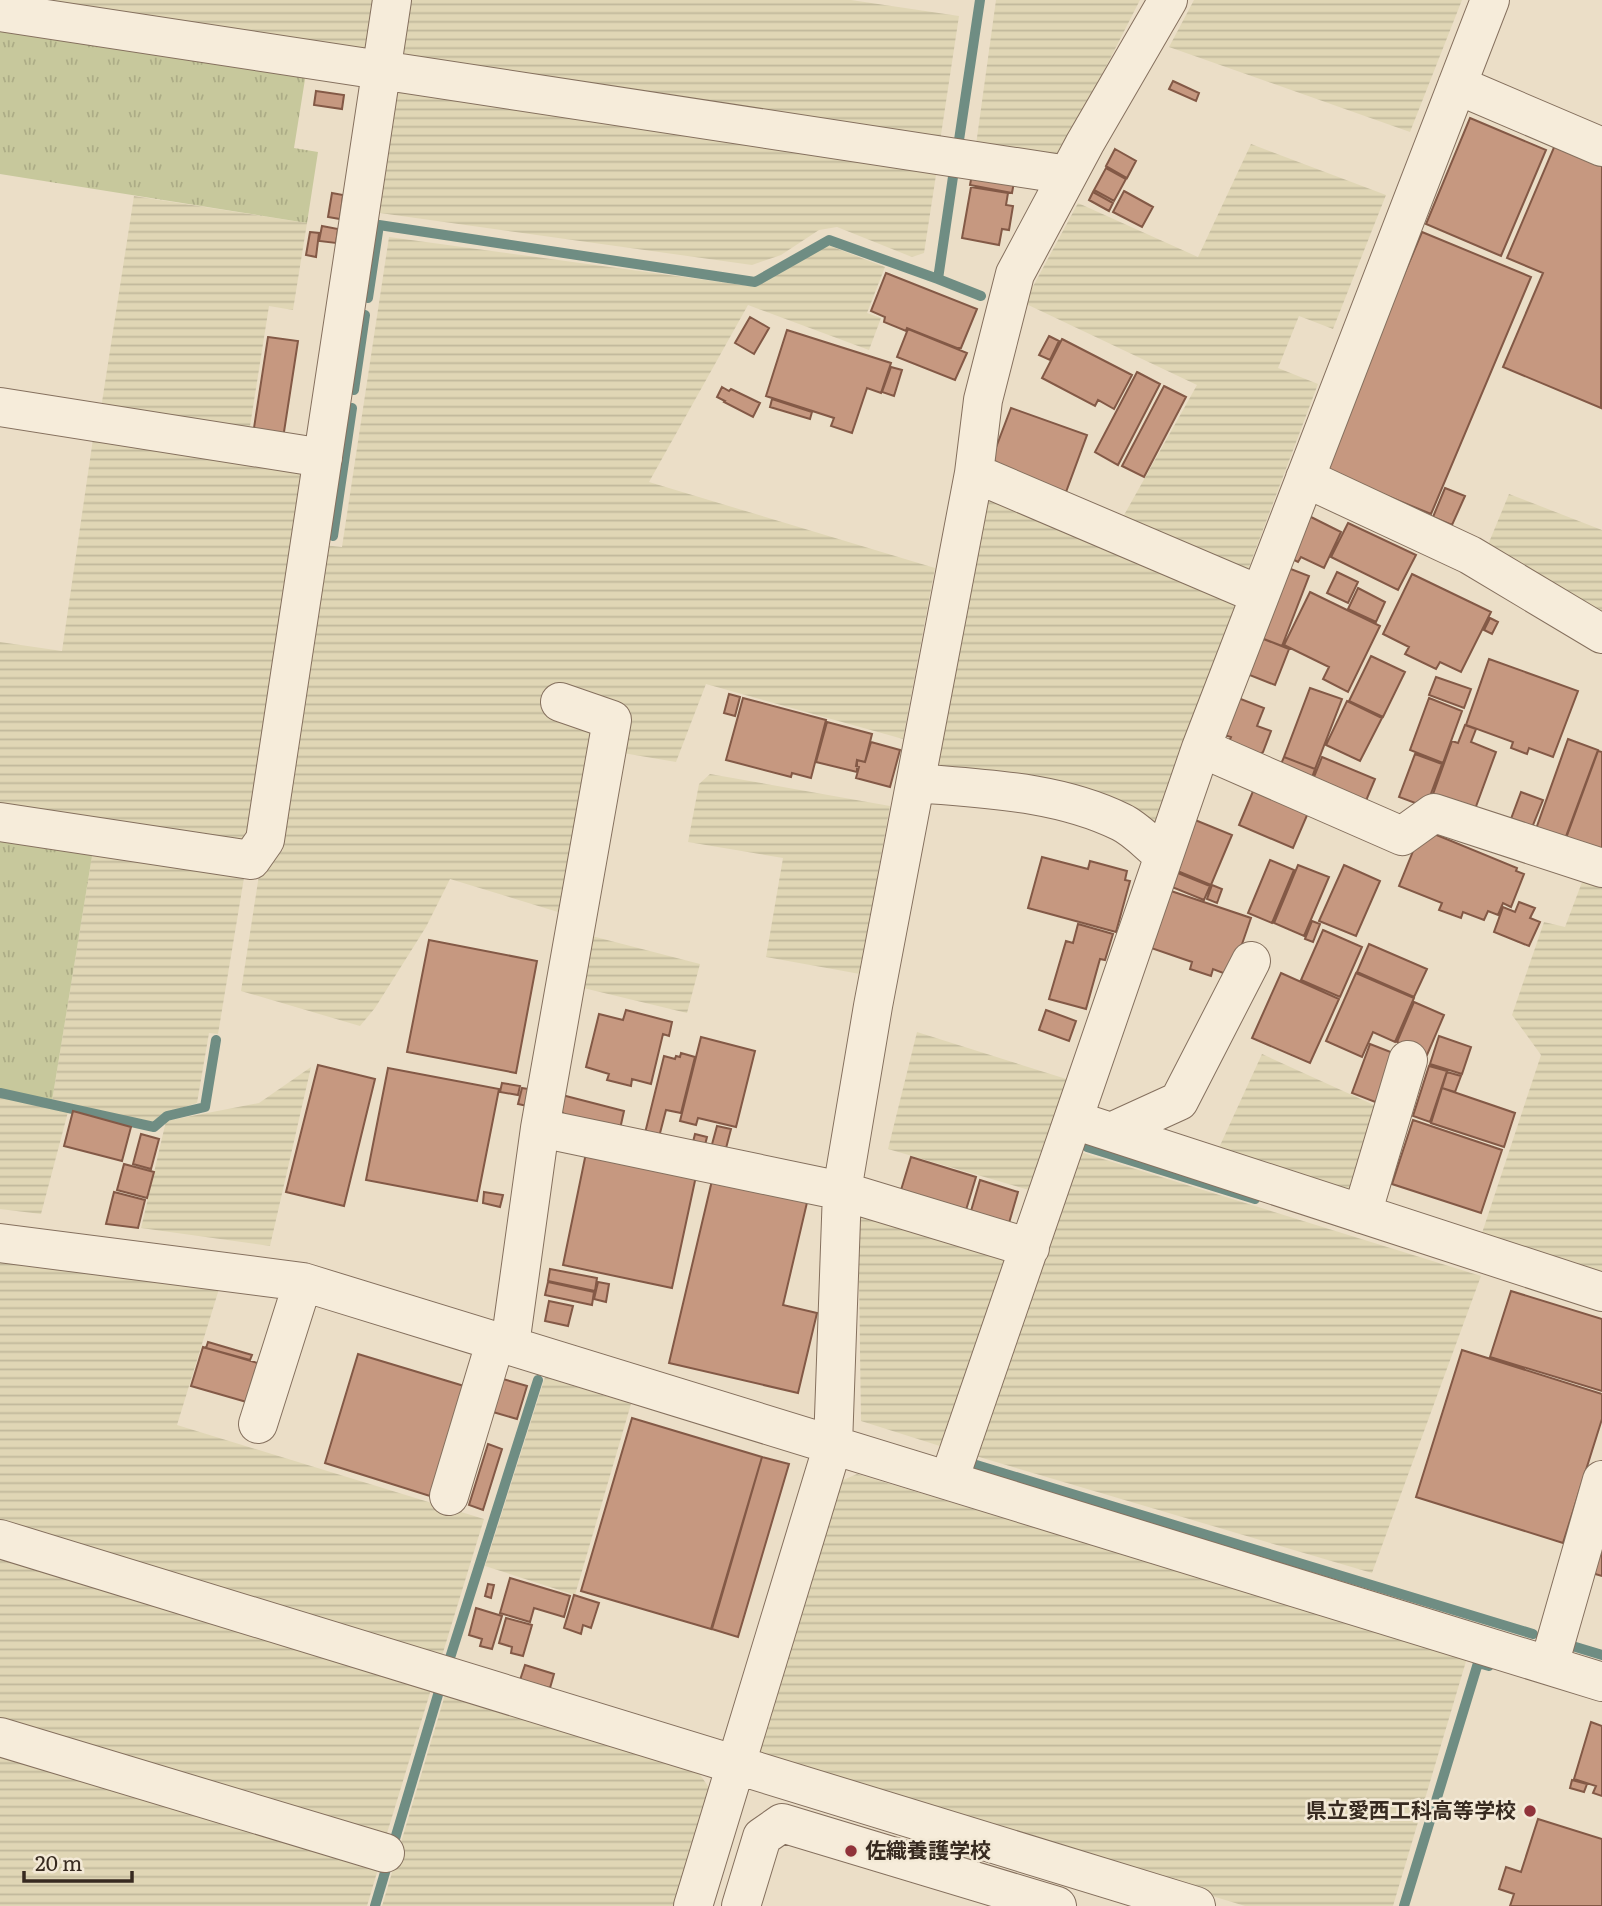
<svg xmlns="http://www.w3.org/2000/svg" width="1602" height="1906" viewBox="0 0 1602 1906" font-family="Literata,'Noto Sans JP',serif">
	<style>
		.farmland { fill: url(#farmland-rules) }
		.grass { fill: url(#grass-tufts) }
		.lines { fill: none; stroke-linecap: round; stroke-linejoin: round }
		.stream { stroke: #6f8d83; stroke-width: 10 }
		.building { fill: #c69880; stroke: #835946; stroke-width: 2 }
		.minor-casing { stroke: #85705e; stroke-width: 40 }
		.minor { stroke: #f6ecda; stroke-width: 38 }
		.poi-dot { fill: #90333a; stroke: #f3e9d6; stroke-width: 2.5 }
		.labels { text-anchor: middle; stroke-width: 5; stroke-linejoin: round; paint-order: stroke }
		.poi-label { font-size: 21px; font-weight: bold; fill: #372a20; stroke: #f3e9d6; text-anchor: end }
	</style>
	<defs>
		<pattern id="farmland-rules" width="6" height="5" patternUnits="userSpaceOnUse" patternTransform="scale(1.75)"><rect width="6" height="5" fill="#e0d6b5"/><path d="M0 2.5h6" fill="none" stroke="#c1b89b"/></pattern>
		<pattern id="grass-tufts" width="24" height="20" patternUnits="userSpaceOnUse" patternTransform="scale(1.75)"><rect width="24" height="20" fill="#c7c89c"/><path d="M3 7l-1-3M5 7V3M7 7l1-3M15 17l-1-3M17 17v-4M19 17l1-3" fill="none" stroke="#acac86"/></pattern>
	</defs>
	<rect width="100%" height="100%" fill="#ebdec7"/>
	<path class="farmland" d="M0,0H380L372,52Z
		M403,0H851L959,16L939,148L394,57Z
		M996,0H1140L1058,161L975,152Z
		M1194,0H1462L1410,132L1169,47Z
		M393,86L938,162L924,253L912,257L837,227L819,230L781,255L752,265L373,212Z
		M1251,144L1386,195L1333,329L1299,316L1278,368L1318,384L1246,575L1119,524L1197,385L1024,303L1078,203L1198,257Z
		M134,196L307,223L293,310L269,306L248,439L100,415Z
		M389,237L757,287L760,281L825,244L885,267L867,313L881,318L869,350L748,305L649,482L935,568L903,739L706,684L676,762L617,752L593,721L571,916L450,879L426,927L375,1008L360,1026L241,991L259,875L283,850L323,545L342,547Z
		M94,432L306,473L252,835L238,844L0,808V642L62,651Z
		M985,494L1246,601L1157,837L933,775Z
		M1509,494L1602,530V620L1485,552Z
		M710,774L890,806L860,974L766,957L783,858L688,842L699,784Z
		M93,850L245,872L218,1034L209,1033L197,1103L162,1114L151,1123L52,1101Z
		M1587,869L1602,874V1274L1481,1236L1541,1055L1512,1015L1544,922L1565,927Z
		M584,934L700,964L687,1013L575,986Z
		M917,1032L1076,1082L1036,1192L888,1149Z
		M1262,1054L1385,1110L1357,1195L1217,1152Z
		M311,1067L270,1246L141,1228L166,1121L259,1103Z
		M0,1097L68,1112L41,1214L0,1209Z
		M1077,1151L1481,1276L1372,1573L969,1454Z
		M858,1210L1006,1257L943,1447L861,1421Z
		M0,1260L219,1289L177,1425L484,1519L441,1659L0,1524Z
		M545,1377L631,1404L575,1595L485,1566Z
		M857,1474L1467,1658L1393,1906H1245L765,1760L756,1749L841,1481Z
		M0,1553L433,1683L384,1843L0,1726Z
		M447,1688L694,1766L710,1789L675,1906H382Z
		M0,1746L381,1859L367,1906H0Z"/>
	<path class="grass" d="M0,24L306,73L294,148L318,152L307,223L0,174Z
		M0,836L93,850L52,1101L0,1090Z"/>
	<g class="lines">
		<path class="stream" d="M959,140L980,0
			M938,279L981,296
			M368,298L379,225L755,282L829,240L938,279L954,170
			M354,390L365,315
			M333,536L352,408
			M0,1093L154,1127L167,1116L205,1107L216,1040
			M1087,1147L1255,1199
			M973,1464L1533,1634
			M1569,1645L1602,1655
			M449,1661L538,1380
			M375,1906L440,1688
			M1404,1906L1478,1663L1489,1666"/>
	</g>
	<path class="building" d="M1173,81L1199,93L1196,101L1169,89Z
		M316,91L344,95L342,109L314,105Z
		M1470,118L1546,150L1501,256L1426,224Z
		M1555,145L1602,165L1601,408L1503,367L1543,273L1507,258Z
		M1115,149L1136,161L1127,178L1106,166Z
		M1106,168L1126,179L1114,201L1094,190Z
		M973,169L1015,176L1012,193L970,185Z
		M971,187L1008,193L1006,205L1013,206L1009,230L1002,229L999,245L962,238Z
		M1124,191L1153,207L1142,227L1113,212Z
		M1093,192L1113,203L1109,211L1089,200Z
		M332,193L343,195L340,219L328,217Z
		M322,226L338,229L336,243L319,241Z
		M310,232L319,233L316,257L306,255Z
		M1422,232L1531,277L1431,514L1322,469Z
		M886,273L977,309L961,348H957L907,328L906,331L884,322L885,317L871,311Z
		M750,317L769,328L754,354L735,343Z
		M908,329L967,353L955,380L897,357Z
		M787,330L891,363L881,393L867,388L852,433L831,426L834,418L766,396Z
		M1049,336L1059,341L1050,360L1039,355Z
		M268,337L298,341L282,445L252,441Z
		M1062,339L1132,375L1114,409L1098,400L1095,406L1042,378Z
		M891,367L902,370L894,396L882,392Z
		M1137,372L1160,384L1118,465L1095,452Z
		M1164,386L1186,397L1144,477L1122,466Z
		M722,387L729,391L731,389L760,403L753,417L724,402L725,401L717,397Z
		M772,399L812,412L810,419L770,407Z
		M1011,408L1087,435L1066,492L1005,471L992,458Z
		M1445,488L1465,496L1452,525L1433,517Z
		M1309,516L1341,532L1324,568L1301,557L1298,562L1290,558Z
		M1348,523L1416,555L1398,590L1331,557Z
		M1283,566L1309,576L1282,646L1256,636Z
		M1337,572L1358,582L1348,603L1327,593Z
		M1412,574L1491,612L1461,672L1440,662L1436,669L1405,654L1409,647L1383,634Z
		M1358,588L1385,602L1376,622L1348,609Z
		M1310,592L1380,626L1348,692L1323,679L1329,667L1284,645Z
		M1490,618L1498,622L1492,634L1484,630Z
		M1256,636L1289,649L1275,685L1242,672Z
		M1371,656L1405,672L1383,717L1349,701Z
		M1489,659L1578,691L1553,757L1529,748L1527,754L1511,748L1513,742L1466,725Z
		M1436,677L1471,689L1464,708L1429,695Z
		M1310,688L1342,699L1315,769L1284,757Z
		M729,694L740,697L735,716L724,713Z
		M1233,696L1264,708L1257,726L1271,731L1263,752L1253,758L1226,748L1231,737L1218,733Z
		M743,698L826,720L811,778L792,773L791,777L726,760Z
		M1429,698L1462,711L1443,763L1410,750Z
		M1347,701L1382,718L1360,761L1326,745Z
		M827,722L872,734L865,762L857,760V772L816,762Z
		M1465,725L1476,729L1471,742L1496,752L1471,820L1432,797L1452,741L1458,743Z
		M1568,739L1598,750L1565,839L1536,829Z
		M871,742L900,750L890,787L856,778L859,767L856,766L857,760L865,762Z
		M1598,751L1602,752V854L1565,841Z
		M1415,754L1442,764L1426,807L1399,797Z
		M1284,757L1315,769L1310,783L1278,771Z
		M1322,757L1375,779L1363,808L1310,787Z
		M1256,784L1311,806L1293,848L1239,825Z
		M1521,792L1543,800L1529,835L1508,827Z
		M1195,820L1232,835L1211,885L1175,870Z
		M1422,829L1517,868L1516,871L1524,874L1511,907L1503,903L1498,915L1488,911L1484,920L1463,912L1461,918L1439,910L1442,903L1399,886Z
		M1042,857L1088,869L1090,861L1127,871L1125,880L1130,881L1116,932L1028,908Z
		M1270,860L1294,870L1272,923L1248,913Z
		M1298,865L1329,877L1304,936L1274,923Z
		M1344,865L1380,881L1356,936L1319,921Z
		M1173,871L1210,886L1204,900L1167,885Z
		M1212,885L1222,889L1217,903L1207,899Z
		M1171,891L1251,918L1231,976L1213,969L1211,976L1190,969L1192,962L1151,948Z
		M1519,902L1535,908L1530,918L1540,922L1529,946L1494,932L1503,907L1515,912Z
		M1312,921L1320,924L1313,942L1305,939Z
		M1078,924L1113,934L1105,960L1100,959L1086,1009L1049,999L1066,941L1073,943Z
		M1323,930L1362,947L1340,997L1301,980Z
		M429,940L537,961L516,1073L407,1052Z
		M1369,944L1427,969L1414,997L1357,972Z
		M1281,973L1339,999L1310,1063L1252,1038Z
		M1356,973L1414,998L1395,1042L1373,1032L1362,1057L1326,1041Z
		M1414,1002L1444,1015L1427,1055L1397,1042Z
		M626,1010L672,1022L669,1036L663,1034L651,1084L632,1079L631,1086L607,1080L609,1074L586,1067L599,1014L623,1020Z
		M1046,1010L1076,1021L1069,1041L1039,1030Z
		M1439,1036L1471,1047L1462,1074L1430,1064Z
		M701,1037L755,1051L736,1127L698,1118L696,1125L680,1121Z
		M1370,1044L1401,1056L1383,1105L1352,1093Z
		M681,1053L695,1057L681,1113L666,1110L659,1137L645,1133L664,1056L675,1059L676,1056L680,1057Z
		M318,1065L375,1079L344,1206L286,1192Z
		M1429,1066L1447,1071L1430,1122L1413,1116Z
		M388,1068L499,1089L477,1201L366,1180Z
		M1447,1072L1461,1076L1455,1092L1442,1088Z
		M502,1083L520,1086L518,1095L500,1092Z
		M522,1088L535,1090L532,1107L518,1104Z
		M1442,1088L1515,1113L1504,1147L1431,1123Z
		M562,1095L624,1111L620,1129L566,1116L559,1109Z
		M73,1111L131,1127L122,1161L64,1146Z
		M1413,1120L1502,1150L1481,1213L1392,1184Z
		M717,1126L731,1129L725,1152L711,1148Z
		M141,1134L159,1139L151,1169L133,1164Z
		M695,1134L707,1137L704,1149L692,1146Z
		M586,1153L696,1176L672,1288L563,1265Z
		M911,1157L976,1177L966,1210L901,1190Z
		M124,1164L154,1172L147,1198L117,1190Z
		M714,1172L809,1194L783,1305L817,1313L798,1393L669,1363Z
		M980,1180L1018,1192L1009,1223L971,1211Z
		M114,1192L145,1200L138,1228L106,1224Z
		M484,1192L503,1195L500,1207L483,1203Z
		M550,1269L597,1278L595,1291L548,1281Z
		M548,1282L594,1292L592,1305L545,1295Z
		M598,1282L609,1284L606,1302L594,1299Z
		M1511,1291L1602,1319V1391L1490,1357Z
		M549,1301L573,1306L568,1326L545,1321Z
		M208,1342L252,1355L250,1360L206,1348Z
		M203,1347L261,1364L250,1403L191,1386Z
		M1462,1350L1602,1394V1419L1563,1543L1416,1497Z
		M358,1354L464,1386L430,1496L325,1463Z
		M503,1379L527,1386L517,1419L493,1412Z
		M632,1418L762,1457L711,1629L581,1591Z
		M488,1444L502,1449L483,1510L469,1505Z
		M762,1457L789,1464L738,1637L712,1629Z
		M1602,1542V1576L1592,1573Z
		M510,1578L570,1596L564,1617L534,1608L530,1622L500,1613Z
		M488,1584L494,1585L491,1598L485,1596Z
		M574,1595L599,1603L591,1628L583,1625L581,1634L564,1628Z
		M476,1608L502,1616L492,1649L480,1646L482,1639L469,1635Z
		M506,1618L532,1625L523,1656L511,1653L512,1647L499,1643Z
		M525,1665L554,1674L550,1688L520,1680Z
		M1591,1722L1602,1726V1796L1593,1793L1596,1786L1574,1779Z
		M1572,1780L1587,1784L1584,1792L1570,1788Z
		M1538,1819L1602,1839V1906H1510L1514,1894L1499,1889L1506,1867L1521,1872Z"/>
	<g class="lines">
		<defs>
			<path id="minor" d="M0,12L1068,175
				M1457,85L1602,147
				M0,407L323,458
				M974,473L1260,595
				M1305,478L1470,555L1602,634
				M1201,748L1402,836L1434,813L1602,868
				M916,783C985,789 1058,791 1121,822C1136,829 1150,845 1163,855
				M0,822L251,860L265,840L392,0
				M1074,1120L1602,1292
				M540,1128L842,1191L1030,1248
				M1111,1132L1179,1101L1251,961
				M1362,1214L1408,1060
				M0,1243L303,1282L1602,1682
				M510,1345L540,1128L612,720L560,702
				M258,1424L303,1282
				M949,1480L1201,748L1490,0
				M449,1496L496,1340
				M0,1539L1196,1906
				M1549,1665L1602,1480
				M0,1737L385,1853
				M693,1906L833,1445L842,1191L873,1006L974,473L983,400L1015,274L1085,143L1168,0
				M741,1906L762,1837L782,1823L1057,1906"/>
		</defs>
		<use href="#minor" class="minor-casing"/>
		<use href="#minor" class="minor"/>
	</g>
	<g class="poi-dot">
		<circle cx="1530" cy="1811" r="7"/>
		<circle cx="851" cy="1851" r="7"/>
	</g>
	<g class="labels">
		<g class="poi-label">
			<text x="1516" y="1818">県立愛西工科高等学校</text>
			<text x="865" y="1858" text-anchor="start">佐織養護学校</text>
		</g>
	</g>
	<path d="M24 1871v10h108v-10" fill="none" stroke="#372a20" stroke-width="3.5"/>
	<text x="35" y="1871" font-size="21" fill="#372a20" stroke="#f3e9d6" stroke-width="5" paint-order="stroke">20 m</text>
</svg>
